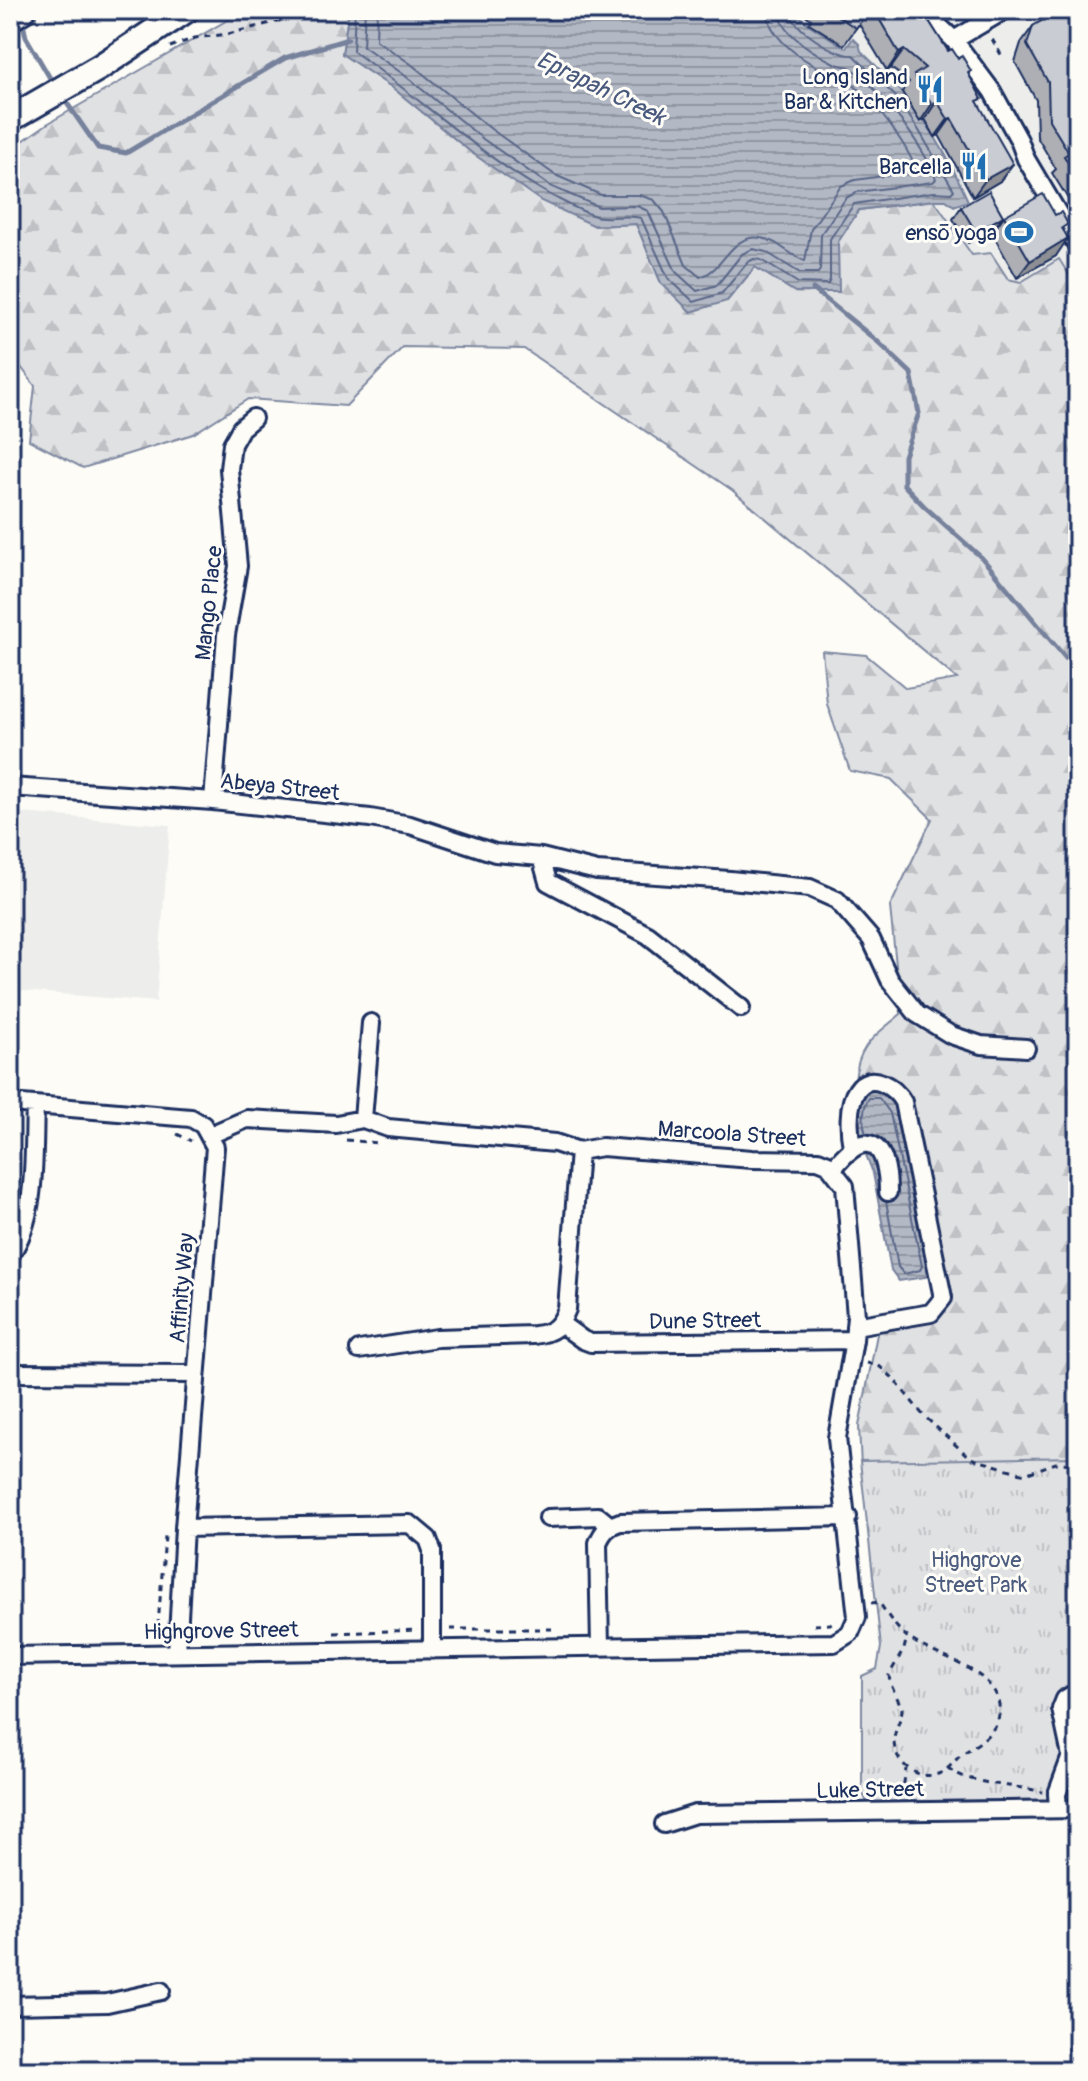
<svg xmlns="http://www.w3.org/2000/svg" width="1088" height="2081" viewBox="0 0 1088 2081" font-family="Pangolin,sans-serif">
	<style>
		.built { fill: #edeeec }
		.green { fill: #e0e1e3; stroke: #7e88a0; stroke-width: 2 }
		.forest { fill: url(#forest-firs); stroke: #7e88a0; stroke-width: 2 }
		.park { fill: url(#park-tufts); stroke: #7e88a0; stroke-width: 2 }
		.water { fill: url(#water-rules); stroke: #76819c; stroke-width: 2 }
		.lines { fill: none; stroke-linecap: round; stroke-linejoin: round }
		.shore { stroke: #586687; stroke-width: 2 }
		.stream { stroke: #76819c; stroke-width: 5 }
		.minor-casing { stroke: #1b2f5e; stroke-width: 22 }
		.highway-casing { stroke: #1b2f5e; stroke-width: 30 }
		.path { stroke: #1b2f5e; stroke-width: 3; stroke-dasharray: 6 6; stroke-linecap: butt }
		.minor { stroke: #fdfcf7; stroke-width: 16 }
		.highway { stroke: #fdfcf7; stroke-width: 24 }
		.wall { fill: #adafb5; stroke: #1b2f5e; stroke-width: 2 }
		.shaded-wall { fill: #8d8f94; stroke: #1b2f5e; stroke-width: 2 }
		.building { fill: #c9ccd3; stroke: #1b2f5e; stroke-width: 2 }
		.labels { text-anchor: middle; stroke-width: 6; stroke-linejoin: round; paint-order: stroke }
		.poi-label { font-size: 22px; fill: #1b2f5e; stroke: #fdfcf7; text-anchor: end }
		.street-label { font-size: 22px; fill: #1b2f5e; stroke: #fdfcf7 }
		.park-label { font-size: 22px; fill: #4c5c7f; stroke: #fdfcf7 }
		.water-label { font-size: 24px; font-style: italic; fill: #49587d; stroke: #fdfcf7 }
	</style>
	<defs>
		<pattern id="forest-firs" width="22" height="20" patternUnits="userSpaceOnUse" patternTransform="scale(2)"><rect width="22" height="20" fill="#e0e1e3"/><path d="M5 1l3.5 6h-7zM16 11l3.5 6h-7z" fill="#c0c1c5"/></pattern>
		<pattern id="park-tufts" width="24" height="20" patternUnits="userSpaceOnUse" patternTransform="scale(2)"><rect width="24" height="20" fill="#e0e1e3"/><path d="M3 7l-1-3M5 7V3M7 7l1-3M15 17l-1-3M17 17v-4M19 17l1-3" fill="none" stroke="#c0c1c5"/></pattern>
		<pattern id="water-rules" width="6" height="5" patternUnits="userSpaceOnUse" patternTransform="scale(2)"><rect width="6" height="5" fill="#b3b8c5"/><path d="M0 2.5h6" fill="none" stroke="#9196a3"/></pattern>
	</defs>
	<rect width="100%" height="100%" fill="#fdfcf7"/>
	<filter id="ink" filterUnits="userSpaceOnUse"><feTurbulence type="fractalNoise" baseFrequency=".0125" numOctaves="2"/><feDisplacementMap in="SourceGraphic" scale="16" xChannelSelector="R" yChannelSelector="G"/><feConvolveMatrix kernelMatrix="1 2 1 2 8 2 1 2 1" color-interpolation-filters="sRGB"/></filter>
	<g filter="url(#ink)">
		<path class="built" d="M794,10H1078V456L978,269L969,249L934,200L846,49L808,24Z
			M10,812L170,825L156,1002L10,990Z"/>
		<path class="green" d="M1076,360H1078V413C1065,396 1064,378 1076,360Z"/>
		<path class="forest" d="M245,10H349L342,54L393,88L472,153L595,226L636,224L661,283L727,301L755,267L795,292L838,242L859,210L934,200L972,255L991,253L1008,279L1021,282L1059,259L1078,289V360L1067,373L1071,403L1078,413V1687L861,1466L859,1426L878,1329C909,1324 937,1326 953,1296L909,1101L855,1081C858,1044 874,1037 901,1014L890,907L932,819L891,779L850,771L827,704L822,651L866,655L906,688L957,679L732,490L524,349L403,347L346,406L248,399L193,434L83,468L29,440L35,386L10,352V150L47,124Z"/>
		<path class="park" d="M1078,1457V1799L867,1802L862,1792V1676L877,1669L881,1647L860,1461Z"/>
		<path class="water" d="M349,10H794L808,24L846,48L853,38L859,44L861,51C874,64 888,77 900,90C928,121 952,164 968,201L954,206L946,200H934L859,210L838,242L839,292H795L755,267L727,301L691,312L661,283L636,224L595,226L541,201L472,153L393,88L342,54Z
			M876,1089L888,1095L897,1110L932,1276L899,1281L891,1270L873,1173L856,1129L857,1102L864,1091Z"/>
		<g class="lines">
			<path class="shore" d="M355,10L353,51C432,106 502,178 592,215C607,221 625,213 641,218L668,278L694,302L722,293L748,262L754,259L761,260L798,283L828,284L830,280V239L854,204L933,192L951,193L954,190L918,129L896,97L853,55C837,57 791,28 789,10
				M365,10L363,46L403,74L483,139L550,186L599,207L637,206L648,211L676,272L697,291L717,285L742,254L753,249L766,252L800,273H818L820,270L821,234L846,198L857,192L933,182L936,179C923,144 882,93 853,69C848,65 843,67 836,64C816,54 780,34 779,10
				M377,10L376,40L411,64L491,129L555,175L601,195H639L654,200L664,212L686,265L700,277C724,271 730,233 761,238C777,240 790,256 805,261L811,229L841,186L855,180L912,172L916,169C905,141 872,98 847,80C843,77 836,77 830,74C806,62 768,40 767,10
				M866,1134C862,1124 863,1106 869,1098H879L890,1113L922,1266L920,1270L904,1274L898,1267L886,1201"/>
			<path class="stream" d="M22,19L26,37L54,85
				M62,96L98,148L126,153L285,58L348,39
				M813,289L877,341L911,373L919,413L904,456V485L924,506L982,558L1078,673"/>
			<defs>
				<path id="minor" d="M922,10L954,40L992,91L1019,140L1026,159L1078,247
					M954,40L1005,10
					M10,787L213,801L370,818L410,825L495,853L541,857L597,871L730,880L810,888L837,900L871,939L890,980L917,1014L951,1035L981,1045L1026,1048
					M213,801L226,635L238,566L229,469L232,444L241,428L253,418
					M541,857L548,882L648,935L741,1008
					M10,1103L191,1118L203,1125L215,1147L184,1528L177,1653
					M363,1119L371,1023
					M852,1147C849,1132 847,1104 857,1090C870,1070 895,1087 903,1102L943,1298L931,1313L855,1326
					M833,1169C867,1124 888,1144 888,1192
					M10,1255C38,1216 33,1153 35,1106
					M561,1324L583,1340L591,1343L854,1340
					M359,1350L437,1338L534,1335C553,1333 560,1327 567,1309L579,1151
					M10,1373L196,1374
					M548,1518L598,1516L609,1525
					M184,1528L410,1524L428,1539L432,1550V1650
					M600,1647L598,1543C603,1531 608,1526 620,1522L848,1517
					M10,1656L834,1643L850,1633L857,1617L837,1438L854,1340L856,1316L845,1186L828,1164L818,1160L752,1159L602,1147L579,1151L555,1143L388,1128L363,1119L336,1124L247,1119L210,1135
					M1058,1809L1057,1794L1071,1756L1061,1709L1065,1699L1078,1691
					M664,1824L695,1814L1078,1809
					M10,2005L107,2003L161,1991"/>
				<path id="highway" d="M10,18L23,10
					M10,119L100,67L186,10"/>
			</defs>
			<use href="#minor" class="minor-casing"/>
			<use href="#highway" class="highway-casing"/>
			<path class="path" d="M992,39L1003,58
				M170,47L195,38L228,34L298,16L306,10
				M1071,263L1078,274
				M177,1134L191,1141
				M346,1140L378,1143
				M867,1363L879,1366L892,1377L923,1415L970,1458L1025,1474L1056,1463L1078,1464
				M871,1603L879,1602C887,1614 894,1626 905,1635C930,1657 989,1666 998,1700C1005,1726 984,1740 965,1752C957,1757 951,1767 943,1772C921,1783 896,1766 894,1743C893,1731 902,1720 902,1708L890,1683L889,1675L904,1649L907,1637
				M814,1625L830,1624L837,1620
				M450,1629H558
				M334,1633L418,1630
				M157,1638L165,1536
				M948,1768C971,1786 1014,1784 1042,1792
				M902,1796L906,1769"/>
			<use href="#minor" class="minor"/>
			<use href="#highway" class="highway"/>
		</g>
		<path class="wall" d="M798,10H922L948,51L958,58L969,74L1000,181L973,197L939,135L935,137L925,119L920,122L902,92L909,82L891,68L887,71L859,24L844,45L809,23L811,19Z
			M1078,10V226L1067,206L1070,202L1052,173L1056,169L1037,137L1036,100L1015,62L1021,43L1033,26Z
			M961,207L995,227L968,243L953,219Z
			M1004,216L1064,230L1056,256L1017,278L992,233Z"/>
		<path class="shaded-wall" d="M904,50L891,68L887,71L899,53Z
			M937,101L925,119L920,122L932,104Z
			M951,118L939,135L935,137L948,119Z
			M1013,164L1000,181L973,197L986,179Z
			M1003,216L995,227L968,243L976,232Z
			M1068,238L1056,256L1017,278L1030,261Z"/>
		<path class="building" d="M828,10H869L856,28Z
			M874,10H922L948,51L952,49L958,58L962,56L971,71L968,73L982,99L977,101L1013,164L986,179L951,118L948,119L937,101L932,104L914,75L925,68L904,50L899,53Z
			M1060,10H1078V178L1064,156L1069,153L1049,120L1048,82L1027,45L1033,26Z
			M989,191L1003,216L976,232L961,207Z
			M1043,194L1055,215L1061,212L1068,224L1062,228L1068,238L1030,261L1004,216Z"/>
	</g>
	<defs>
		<symbol id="restaurant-bare" viewBox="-9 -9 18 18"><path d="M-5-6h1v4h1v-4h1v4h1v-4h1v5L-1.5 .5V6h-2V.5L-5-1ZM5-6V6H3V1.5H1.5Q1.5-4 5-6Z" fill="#1f6fb2" stroke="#fdfcf7" stroke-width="2.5" paint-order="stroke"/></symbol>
		<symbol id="stadium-bare" viewBox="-9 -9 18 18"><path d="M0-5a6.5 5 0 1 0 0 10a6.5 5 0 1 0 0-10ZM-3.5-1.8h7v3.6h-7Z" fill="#1f6fb2" stroke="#fdfcf7" stroke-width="2.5" paint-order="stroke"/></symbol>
	</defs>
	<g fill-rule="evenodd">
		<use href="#restaurant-bare" x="910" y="69" width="40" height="40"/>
		<use href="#restaurant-bare" x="954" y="146" width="40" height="40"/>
		<use href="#stadium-bare" x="999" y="212" width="40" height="40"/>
	</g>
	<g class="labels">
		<g class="poi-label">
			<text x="908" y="84">Long Island<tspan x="908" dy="25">Bar &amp; Kitchen</tspan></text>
			<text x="952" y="174">Barcella</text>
			<text x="997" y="240">ensō yoga</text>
		</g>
		<g class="street-label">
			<text transform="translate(208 603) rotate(-84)" y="8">Mango Place</text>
			<text transform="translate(280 786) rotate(6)" y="8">Abeya Street</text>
			<text transform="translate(732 1133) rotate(4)" y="8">Marcoola Street</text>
			<text transform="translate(181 1288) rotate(-85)" y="8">Affinity Way</text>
			<text transform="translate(705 1320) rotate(-1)" y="8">Dune Street</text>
			<text transform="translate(221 1630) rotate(-1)" y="8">Highgrove Street</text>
			<text transform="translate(870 1789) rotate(-1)" y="8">Luke Street</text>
		</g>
		<g class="park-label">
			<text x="976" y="1567">Highgrove<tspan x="976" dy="25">Street Park</tspan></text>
		</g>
		<g class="water-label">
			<text transform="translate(601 88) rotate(26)" y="8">Eprapah Creek</text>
		</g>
	</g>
	<rect width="1088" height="2081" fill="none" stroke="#fdfcf7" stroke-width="40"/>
	<rect x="20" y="20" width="1048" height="2041" fill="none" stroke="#1b2f5e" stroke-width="3" filter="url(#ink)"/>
</svg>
